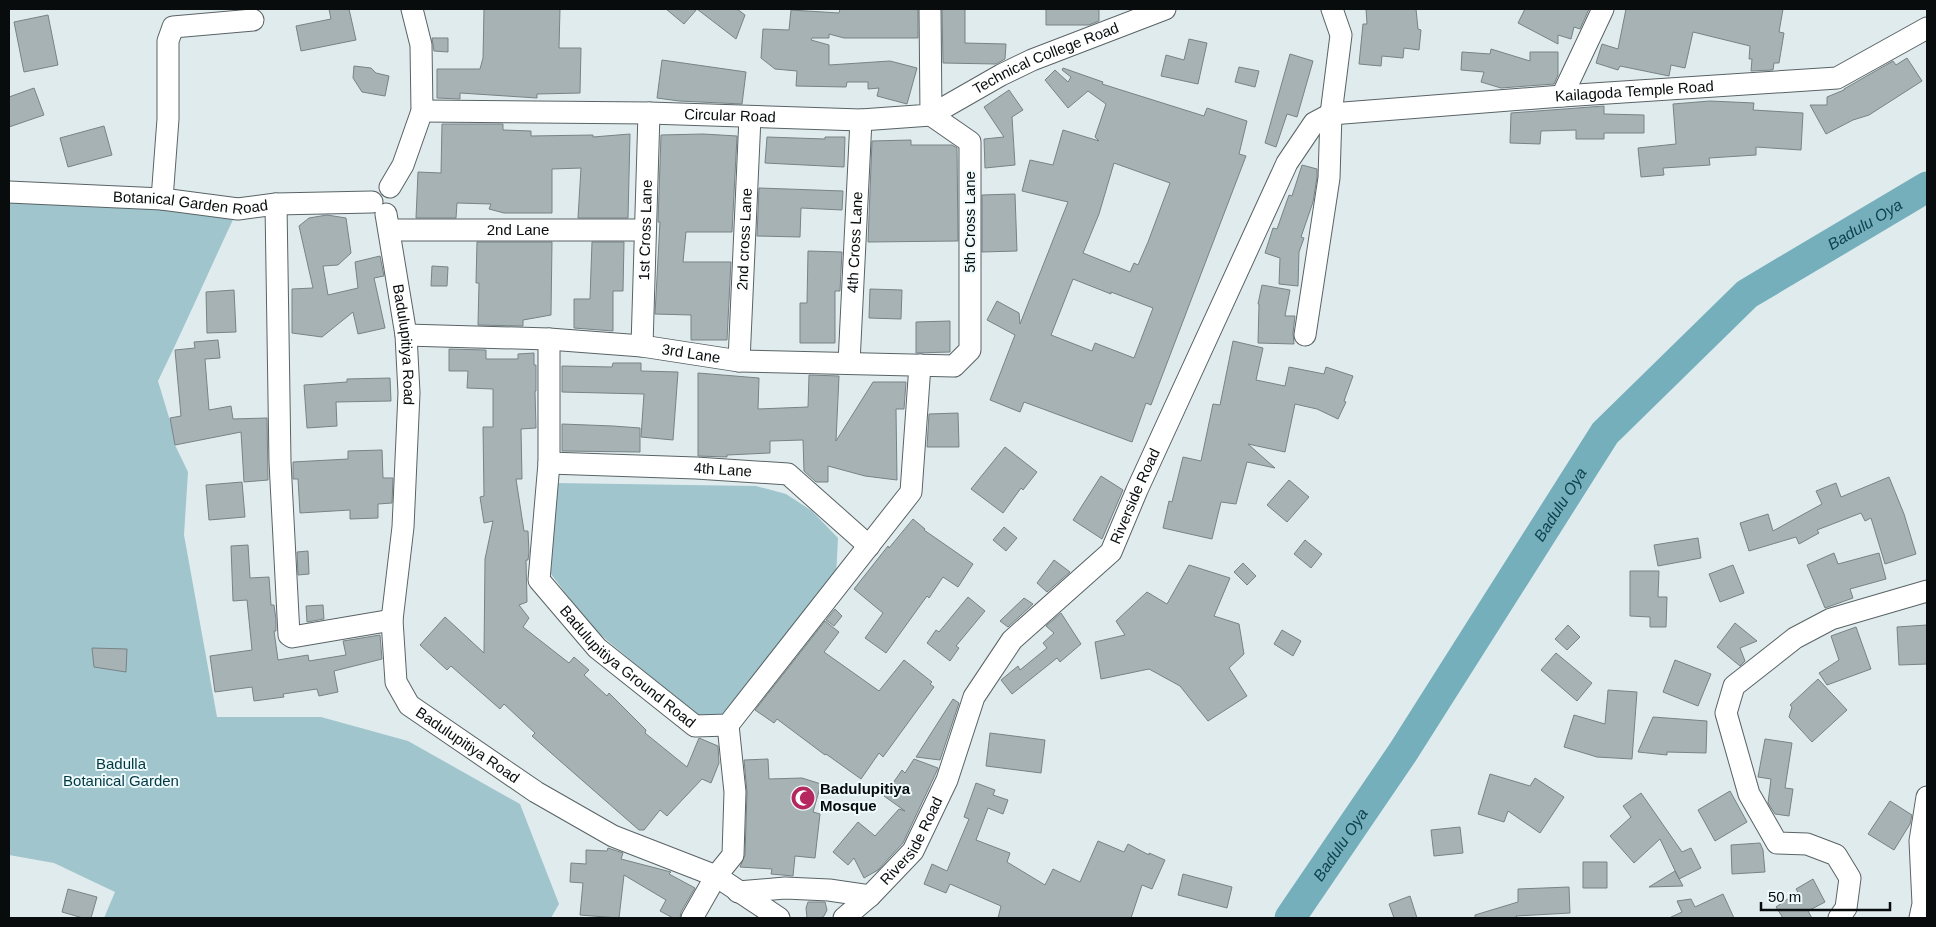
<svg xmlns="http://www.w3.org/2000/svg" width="1936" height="927" viewBox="0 0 1936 927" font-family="Helvetica,sans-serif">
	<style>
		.green { fill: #a1c5cd }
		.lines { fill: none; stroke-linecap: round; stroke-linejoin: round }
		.river { stroke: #75afbb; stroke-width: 31 }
		.building { fill: #a7b2b4; stroke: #788385; fill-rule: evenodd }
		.minor-casing { stroke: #596365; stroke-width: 23 }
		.minor { stroke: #fff; stroke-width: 21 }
		.labels { text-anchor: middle; stroke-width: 4; stroke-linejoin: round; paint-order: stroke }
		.street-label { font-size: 15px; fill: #090c0d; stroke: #edf9fb }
		.park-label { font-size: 15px; fill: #003841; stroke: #edf9fb }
		.poi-label { font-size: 15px; font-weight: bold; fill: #090c0d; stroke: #edf9fb; text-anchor: start }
		.water-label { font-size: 16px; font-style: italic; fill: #0e434d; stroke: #edf9fb }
	</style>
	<rect width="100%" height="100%" fill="#e0ebee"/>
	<path class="green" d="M9,192L238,209C211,266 186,324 158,381L171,424L175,445L188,472L184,535L217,717H321L408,741L520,804L559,904L551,918H104L115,892L54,863L9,855Z
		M555,483L756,486L786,494L812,511L838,538L836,577L722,718L697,715L591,627L551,574L552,500Z"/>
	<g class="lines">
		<path class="river" id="s1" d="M1290,918L1403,752L1605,433L1747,294L1927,187"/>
	</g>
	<path class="building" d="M329,9H349L356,40L301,51L296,26L331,19Z
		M484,9H560L559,48H581L580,93L537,94V98L460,93V99L437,98V69H480L483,58Z
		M666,9H737L745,15L736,39L697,9L684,24Z
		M840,9H918V38H844L829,34V38H812L811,40L829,45V65L890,61L917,68L907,104L877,96L879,88L868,89V82H847L846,87L796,86L797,71L775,69L761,58L763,29L789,30L791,10L839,13Z
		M942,9H965V43L1006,44L1005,59L996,64L943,63Z
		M1046,9H1099V21L1089,25H1046Z
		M1366,9H1416L1418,29L1421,30L1419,50L1404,48L1403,58L1382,56L1381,66L1359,64L1363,24H1367Z
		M1525,9H1589L1580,29L1574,27L1571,39L1558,35V44L1518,23Z
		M1626,9H1783L1779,32L1784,33L1779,63H1774L1773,70L1751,71L1752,59H1749L1750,46L1693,32L1685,68L1671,65L1669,76L1620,66L1618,70L1596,63L1602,44L1618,49Z
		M48,15L58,65L24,72L14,22Z
		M432,38H448V52L434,51Z
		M1189,39L1207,43L1198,84L1161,76L1166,55L1184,60Z
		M1491,49L1530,61V52H1558V75L1554,84L1501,88L1481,82L1484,72L1461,70L1462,52L1490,54Z
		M1290,54L1313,61L1297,117L1287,114L1276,147L1265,143Z
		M1907,58L1922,81L1869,115L1853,120L1826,134L1810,105H1827V97L1844,90V89L1893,61L1896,65Z
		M662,60L746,72L742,104L679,101L657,98Z
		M354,66L371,68L376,73L389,76L385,96L362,92L353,78Z
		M1239,67L1259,71L1255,87L1235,82Z
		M1063,68L1103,82L1102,84L1204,116L1207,108L1247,121L1239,154L1246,156L1151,405L1146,403L1132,442L1024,402L1020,412L990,400L1015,335L987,320L997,301L1019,313L1020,324L1068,202L1022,191L1030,160L1053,165L1063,130L1099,141L1095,137L1106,104L1088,91L1068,108L1045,80L1055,70L1068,82L1071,77L1062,70ZM1114,163L1170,183L1148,242L1138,265L1134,263L1130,272L1083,253L1099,214ZM1073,279L1111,294V292L1153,308L1134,358L1095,343L1092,351L1051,335Z
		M34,88L44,115L9,127V97Z
		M1009,90L1023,110L1012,117L1015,165L985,168L984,139L1004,137L984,107Z
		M1710,101L1754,103L1753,110L1803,113L1801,150L1756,147V155L1709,158L1710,165L1663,168L1664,175L1641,177L1638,148L1676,144L1673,104Z
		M1604,106V114L1644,115V133H1604V139H1576V130L1541,131L1540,144L1510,143L1511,113Z
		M442,124H503V130L531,131V136L593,135V137L630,134L628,218H578L581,168L552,169V213H504L489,209L491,204L457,203L456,218H416L418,172L441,173Z
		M104,126L112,155L68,167L60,138Z
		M703,134L737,136L732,232H686L683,262H731L727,340H691V315L655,314L660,222H658L661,135Z
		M767,137L825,139V137H845L844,167L765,163Z
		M911,140V145H952L957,148L958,241L868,242L872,141Z
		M1302,165L1317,169V177L1313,202L1301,237L1304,238L1299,252L1298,286L1279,284L1280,258L1265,253L1273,228L1277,229L1289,195L1292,196Z
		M759,188L843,191L842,210L801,208L800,237L757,236Z
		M1015,194L1017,251L982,252V195Z
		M327,215L346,218L351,253L338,265L323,266L328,295L358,288L355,262L380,256L384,276L374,278L385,328L358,334L353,312L322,337L292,333V289L313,288L299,226L309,218Z
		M477,242H552L551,315L523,320V326L478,325L479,283H476Z
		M592,242H624L623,291H613V331L574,328V299H590Z
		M808,251L842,252L840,291H835V343H800V303H807Z
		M432,266L448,267L447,286H431Z
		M1262,285L1290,290L1285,316H1295L1293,333L1294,344L1258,343L1259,304H1258Z
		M870,289L902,290L901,319L869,318Z
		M234,290L236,332L207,333L206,292Z
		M950,321V352L916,353V322Z
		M218,340L220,358L205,359L209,410L231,406L233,419L267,418L268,480L244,482L241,432L175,445L170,418L181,416L175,350L195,348L194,342Z
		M1233,341L1263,348L1256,380L1285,386L1289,367L1324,374L1326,367L1353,376L1344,401L1346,402L1338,419L1317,409L1295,404L1285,452L1248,444L1275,468L1247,462L1236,504L1221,502L1212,539L1163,528L1169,501L1172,502L1183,457L1201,461L1213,404L1220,405Z
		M449,349L486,350V359H518V354L534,353V365H536V391H535L536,428L521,429L522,479H516L524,531H528L529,552L528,560H526L527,602L519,605L529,618L523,627L569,663L574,657L589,670L584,675L607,696L609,693L646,730L645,733L687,767L699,738L718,746L719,763L711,783L702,779L667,816L660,810L644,830H639L559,760L532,736L535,733L504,704L500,709L451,666L447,670L420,645L445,617L484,653L485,559L493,521L484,523L480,497L484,496L483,427H493V389L467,388L468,371H449Z
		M613,363H641V371L678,372L673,440L641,437L644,394L562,392V366L612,367Z
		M698,373L759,378L758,409L808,407L809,375L839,376L836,441L873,382H906L904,409H896L897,480L865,476L828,466V482H816L804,471L803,440L770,441V453L727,455V457L698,456Z
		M390,378L391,401L336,402L337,426L307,428L304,385L347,382V379Z
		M958,413L959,447H927L929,414Z
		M562,424L613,426L640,428V452L562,451Z
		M1005,447L1037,472L1023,490L1021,488L1003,513L971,489Z
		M382,450L383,478H393L392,503L378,504V518L350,519V510L300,513L298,479H293V462L348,459V451Z
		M1101,476L1123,490L1102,539L1073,520Z
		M1889,477L1904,514L1916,554L1885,564L1871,518L1865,521L1861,513L1817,530L1819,533L1799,544L1796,537L1749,551L1740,523L1768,514L1773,531L1822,504L1816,491L1836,483L1841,497Z
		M1289,480L1309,497L1287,522L1267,505Z
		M242,482L245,517L209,520L206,485Z
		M913,519L925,529L924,530L973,564L958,587L943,577L929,598L927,596L886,653L865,638L883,613L854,589L888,546L889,548Z
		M1004,527L1017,538L1006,551L993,540Z
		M1698,538L1701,558L1658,566L1654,545Z
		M1305,540L1322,554L1311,568L1294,554Z
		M248,545L250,578L269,577L271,605H274L276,619V631H274L278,660L308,655L309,661L346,655L343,641L380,635L382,659L334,671L338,692L319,696L317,689L283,694L284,697L254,701L252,687L215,692L210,656L252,650L247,600L233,601L231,546Z
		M308,551L309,574L298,575L297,552Z
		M1834,553L1838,564L1879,553L1886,579L1850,589L1853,598L1825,608L1807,565Z
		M1054,560L1070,572L1047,592L1037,583Z
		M1243,563L1256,576L1247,585L1234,572Z
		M1189,565L1230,578L1214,616L1239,624L1244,654L1229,668L1247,696L1208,721L1180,686L1149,669L1101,679L1095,642L1125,635L1116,621L1147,592L1167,604Z
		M1733,565L1744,593L1720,602L1709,574Z
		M1630,571H1659L1658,597H1667L1666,627H1650V617L1630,616Z
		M968,597L985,611L956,646L959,648L950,661L927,643L936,630L939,632Z
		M1024,598L1033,604L1008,627L1000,621Z
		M323,605L324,619L307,622L306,606Z
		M835,609L842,616L834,626L826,620Z
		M1061,613L1081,644L1060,662L1057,658L1012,694L1001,680L1018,666L1020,670L1047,648L1043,643L1054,633L1046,626Z
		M825,621L839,632L824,652L879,691L904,660L932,682L930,684L934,687L883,757L879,753L861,779L826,754L825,755L777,719L774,723L755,710Z
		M1735,623L1757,641L1740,648L1745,661L1740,666L1717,647Z
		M1568,625L1580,637L1567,650L1555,639Z
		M1927,625V664L1899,665L1897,627Z
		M1856,627L1871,669L1827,685L1819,673L1839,660L1831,636Z
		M1282,630L1301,641L1293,656L1274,644Z
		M92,648L127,649L126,672L94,667Z
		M1556,653L1592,683L1577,701L1541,670Z
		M1675,660L1711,674L1698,706L1663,692Z
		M1818,679L1847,710L1812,742L1789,717L1792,707L1790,705Z
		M1608,690L1637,692L1632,759L1597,757L1564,747L1574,715L1605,724Z
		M953,699L959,703L940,760L916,757Z
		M1653,717L1707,721L1706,753L1667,752V755L1638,752Z
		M990,733L1045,740L1041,773L986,766Z
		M1765,739L1792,743L1785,788L1793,789L1789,816L1775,814L1768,803L1771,779L1758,777Z
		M768,759L769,779L802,778L821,784L813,812L820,814L815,858L795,856L793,876L771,874L772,869L740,867L745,855L747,792L744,760Z
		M914,759L938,768L935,775L903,843L878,870L864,878L854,858L848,865L833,852L858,822L875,836L899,809L905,811L884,796L902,770L905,773Z
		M1490,774L1530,786L1535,778L1564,797L1540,833L1508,811L1504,822L1478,814Z
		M976,783L995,790L993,795L1008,800L1003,814L988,808L976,840L1010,853L1007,862L1045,885L1053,869L1080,882L1098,841L1124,852L1128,844L1149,855V853L1165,860L1152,889L1142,885L1131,918H998L1001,906L950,884L946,893L924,884L932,864L947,871L969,819L964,817Z
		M1730,791L1747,822L1715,841L1698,810Z
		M1641,793L1682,852L1691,848L1701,868L1679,879L1660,839L1634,863L1610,836L1631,817L1623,806Z
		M1890,801L1912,815L1910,824L1894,850L1868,834Z
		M1460,827L1463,853L1434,856L1431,830Z
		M1760,843L1763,850L1765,872L1732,874L1731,845Z
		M608,848L623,853L621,859L671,872L669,874L695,888L681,912L680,918H673L660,911L666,900L624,875L619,918L580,915L583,883L570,882L571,863L586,864V850L607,851Z
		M1583,862H1607V888H1583Z
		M1675,871L1683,886L1649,887Z
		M1183,874L1232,887L1227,908L1178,895Z
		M1813,879L1825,902L1808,911L1812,918H1783L1776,907L1798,892L1796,889Z
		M1569,887L1570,913L1516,916L1517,918H1475V915L1518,902V889Z
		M68,889L97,897L91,918H83L62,912Z
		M1723,894L1734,918H1669L1682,912L1677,901L1691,899L1695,907Z
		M1410,896L1417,918H1394L1389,904Z
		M808,902H825L827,910L824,916L821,918H807L806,908Z"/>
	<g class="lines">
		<defs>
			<g id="minor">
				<path d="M1562,96L1603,9"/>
				<path id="s2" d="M422,111L649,113L861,120L931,115L930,9"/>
				<path d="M390,187L403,165L422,111L421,45L412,9"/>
				<path id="s3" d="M9,192L162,199L238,209L276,204L372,202"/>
				<path d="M162,199L168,119V41L173,27L253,20"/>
				<path d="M276,204L280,462L289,635L292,637L392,620"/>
				<path id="s4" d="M386,214L406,335L409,393L403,527L392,620L396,682L409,705L536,792L613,836L716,876L779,918"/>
				<path id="s5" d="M390,230H645"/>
				<path id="s6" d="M406,335L549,339L642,346L739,361L954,366L970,350V142L931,115L1001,75L1032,60L1165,9"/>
				<path d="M1305,335L1329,178L1331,114L1341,35L1332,9"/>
				<path id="s7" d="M549,339V463L539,580L597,648L695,726L728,725L911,492L920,365"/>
				<path id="s8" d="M642,346L649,113"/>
				<path id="s9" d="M739,361L750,117"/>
				<path id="s10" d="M849,363L861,120"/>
				<path id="s11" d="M549,463L696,468L788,474L869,546"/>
				<path d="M738,892L785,888L829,890L870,896"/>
				<path d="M692,918L716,876L733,855L735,792L728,725"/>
				<path id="s12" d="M844,918L870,896L913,851L947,780L974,697L1012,640L1111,552L1137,490L1287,163L1314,123L1331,114L1562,96L1837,78L1927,28"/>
				<path d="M1839,918L1846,908L1850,878L1836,855L1807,844L1777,843L1749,794L1726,713L1734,686L1795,638L1831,619L1927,591"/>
				<path d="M1920,918L1923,904L1920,841L1927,797"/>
			</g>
		</defs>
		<use href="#minor" class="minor-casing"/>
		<use href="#minor" class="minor"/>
	</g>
	<defs>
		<symbol id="mosque-disc" viewBox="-11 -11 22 22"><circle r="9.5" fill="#b5285f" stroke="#edf9fb"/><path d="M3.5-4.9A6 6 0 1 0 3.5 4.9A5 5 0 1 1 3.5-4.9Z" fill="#fff"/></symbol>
	</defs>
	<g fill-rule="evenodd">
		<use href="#mosque-disc" x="789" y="784" width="28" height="28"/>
	</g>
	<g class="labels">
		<g class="street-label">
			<text dy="5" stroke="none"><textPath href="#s6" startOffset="956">Technical College Road</textPath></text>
			<text dy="5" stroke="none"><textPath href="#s12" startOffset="1262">Kailagoda Temple Road</textPath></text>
			<text dy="5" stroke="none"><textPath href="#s2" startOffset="308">Circular Road</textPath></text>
			<text dy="5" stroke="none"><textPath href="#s3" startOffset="182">Botanical Garden Road</textPath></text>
			<text transform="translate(970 222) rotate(-90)" y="5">5th Cross Lane</text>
			<text dy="5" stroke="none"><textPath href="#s8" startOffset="116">1st Cross Lane</textPath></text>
			<text dy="5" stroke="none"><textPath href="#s5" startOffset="128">2nd Lane</textPath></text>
			<text dy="5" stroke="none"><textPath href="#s9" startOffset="122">2nd cross Lane</textPath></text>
			<text dy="5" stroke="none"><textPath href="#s10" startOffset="121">4th Cross Lane</textPath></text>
			<text dy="5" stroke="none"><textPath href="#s4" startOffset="132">Badulupitiya Road</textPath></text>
			<text dy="5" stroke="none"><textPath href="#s6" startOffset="286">3rd Lane</textPath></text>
			<text dy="5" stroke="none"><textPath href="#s11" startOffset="174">4th Lane</textPath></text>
			<text dy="5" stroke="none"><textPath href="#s12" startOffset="524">Riverside Road</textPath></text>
			<text dy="5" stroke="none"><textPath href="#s7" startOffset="366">Badulupitiya Ground Road</textPath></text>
			<text dy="5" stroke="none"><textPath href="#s4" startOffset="568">Badulupitiya Road</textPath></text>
			<text dy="5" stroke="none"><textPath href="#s12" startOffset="104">Riverside Road</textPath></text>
		</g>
		<g class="park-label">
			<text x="121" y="769">Badulla<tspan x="121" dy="17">Botanical Garden</tspan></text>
		</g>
		<g class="poi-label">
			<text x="820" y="794">Badulupitiya<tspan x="820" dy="17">Mosque</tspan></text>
		</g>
		<g class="water-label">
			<text dy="6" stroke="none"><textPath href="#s1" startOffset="914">Badulu Oya</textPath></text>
			<text dy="6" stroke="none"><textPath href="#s1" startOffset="494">Badulu Oya</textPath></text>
			<text dy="6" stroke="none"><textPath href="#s1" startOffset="89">Badulu Oya</textPath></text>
		</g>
	</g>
	<rect width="1936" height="927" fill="none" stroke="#090c0d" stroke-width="20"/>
	<path d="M1761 902v8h129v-8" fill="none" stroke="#090c0d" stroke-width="2.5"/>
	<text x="1768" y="902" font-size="15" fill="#090c0d" stroke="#edf9fb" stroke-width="4" paint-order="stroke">50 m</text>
</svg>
